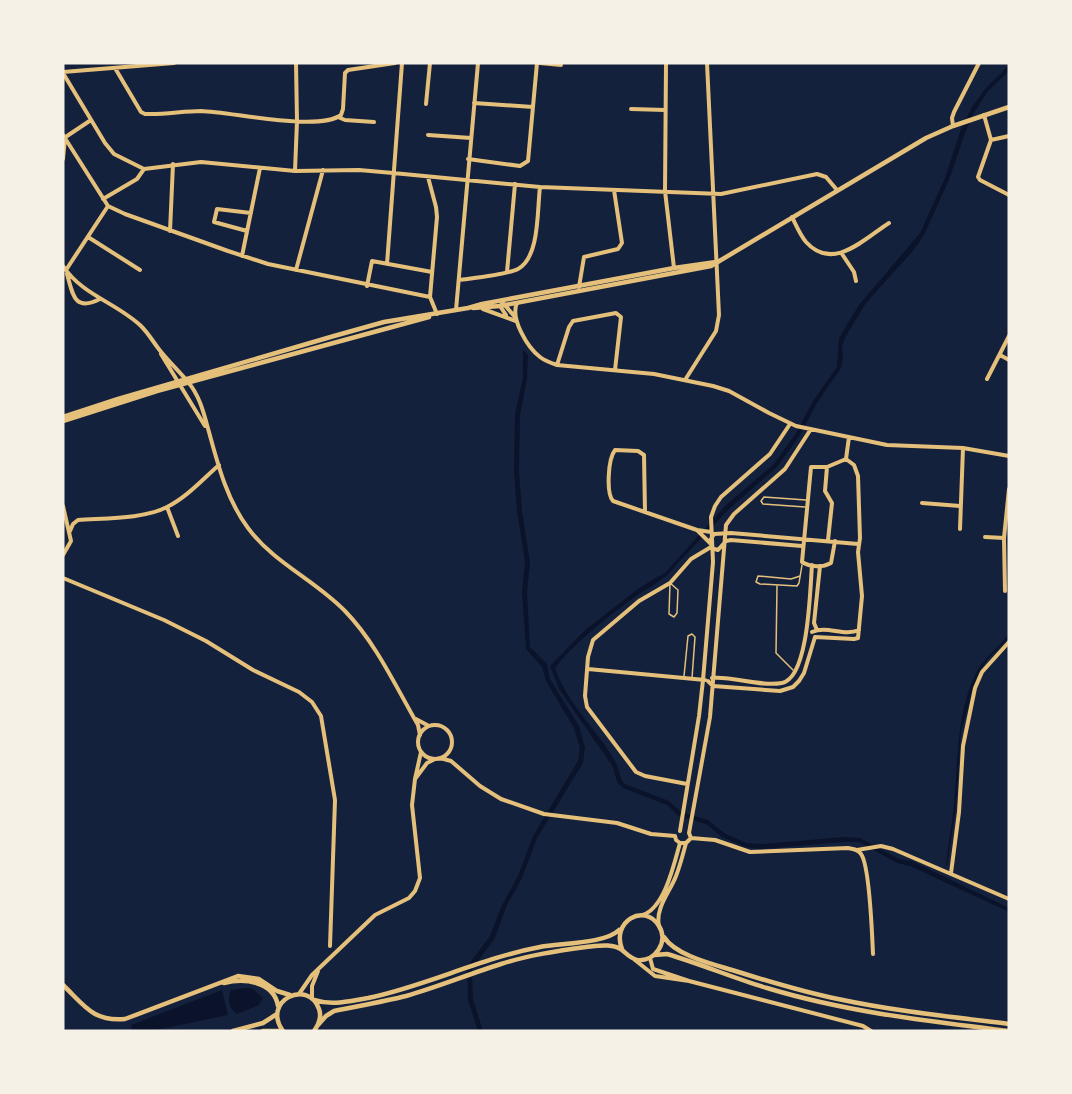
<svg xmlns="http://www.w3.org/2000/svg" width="1072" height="1094" viewBox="0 0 1072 1094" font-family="Manrope,sans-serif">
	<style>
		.water { fill: #0b132b }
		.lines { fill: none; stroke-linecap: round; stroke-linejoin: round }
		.service { stroke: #e5c07b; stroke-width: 1.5 }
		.minor { stroke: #e5c07b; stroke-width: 4 }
		.tertiary { stroke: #e5c07b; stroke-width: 4.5 }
		.secondary { stroke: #e5c07b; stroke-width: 4.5 }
	</style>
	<rect width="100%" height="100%" fill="#14213d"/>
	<path class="water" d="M1009,65V71L988,91L974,113L965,133L949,180L924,235L912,252L866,303L846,336L842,346L843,357L841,368L817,403L800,435L777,467L729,509L676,565C664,582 644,589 628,602C603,621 575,642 555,668C567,704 598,730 616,763C620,770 619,778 625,784L669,801L681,812L708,820L724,833L746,843L761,844L844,837L860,838L899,859L912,861L1009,908V912L910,866L897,863L859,842H844L761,849L745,847L722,837L706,824L679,816L667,805L623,788L617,782L613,767L559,689L550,666L584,631L639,588L666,572L726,505L774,464L796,433L813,401L837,367L839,338L859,305L920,233L945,178L961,129L972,107L985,89Z
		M523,350L528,355L527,379L520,415L519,471L522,511L530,562L527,592L530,647L547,664L550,679L579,726L585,748L583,763L537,838L522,878L507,905L495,938L472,969L473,999L483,1031H478L468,1000L467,967L490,936L501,907L518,876L533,836L578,761L580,748L574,728L546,681L542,667L526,649L522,592L525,562L517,511L514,471L515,414L523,378Z
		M1009,634L1007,640L987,660L977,676L961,732L956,807L947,866L946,865C948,845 952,825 954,805C958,761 956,714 976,673C984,657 999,648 1009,634Z
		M246,988L253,989L263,998L259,1005L237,1014C229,1008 227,999 231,990Z
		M222,990L228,1015L151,1031H132L131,1025Z"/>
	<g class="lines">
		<path class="service" d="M805,507L763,504L761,501L764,497L806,500
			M800,576L791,579L758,576L756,582L760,584L797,586L799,583L802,565
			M670,583L678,590L677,613L674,617L669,614Z
			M777,586L776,653L793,670
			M684,676L688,636L692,634L695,637L692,678"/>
		<path class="minor" d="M540,63L561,65
			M666,63L665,191L674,268
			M115,68L141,112L145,114C164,115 183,111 201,111C233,112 317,132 341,115L343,109L345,73L348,70L395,63
			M63,72L174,63
			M63,73L105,143L114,154L144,169L201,162L295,171L359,170L393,173L540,187L721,194L817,174L826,177L837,190
			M474,103L533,107
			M426,104L430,63
			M631,109L665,110
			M984,115L991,140L978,177L980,180L1009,195
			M338,117L345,120L374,122
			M953,126L952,118L954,112L979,63
			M63,135L108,206L125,214L228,251L268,264L430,297
			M428,135L471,138
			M64,138L91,120
			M991,140L1009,136
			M63,159L65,138
			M468,159L520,166L528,161L537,63
			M295,171L297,121L296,63
			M428,177L436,207L437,217L430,297
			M103,199L137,179L144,169
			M792,217C796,225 800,235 806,242C833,272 864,239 889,223
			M170,231L173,164
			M247,231L214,222L217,209L251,213
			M88,237L140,270
			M842,254L854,272L856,281
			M242,256L260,168
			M387,264L402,63
			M63,266C82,295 117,303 141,326C148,333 152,340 158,348C167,360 178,370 188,382C200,396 204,414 209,432C218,465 227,500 248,528C274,563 315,580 345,611C376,643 396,687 418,725L420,735
			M66,270L108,206
			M296,270L323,170
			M507,272L515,184
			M67,274C73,295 74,312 100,299
			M459,280C473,278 506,275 518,269C540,257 537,210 540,187
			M367,286L372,261L432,272
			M579,287L584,257L618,249L622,243L614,190
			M430,297L437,314
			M503,303L500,306L506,315
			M503,303L515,317
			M517,303C510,318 527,347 540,357C545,361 551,363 557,365L654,374L713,386L729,391L769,413L796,426L887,445L963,448L1009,456
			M483,309L516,321
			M456,310L478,63
			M161,354L205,426
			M1000,355L1009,360
			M557,365L569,327L573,321L616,313L621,317L615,370
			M987,379L1009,336
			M685,380L716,331L719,315L707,63
			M846,459L849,437
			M827,467L825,491L832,503L828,540
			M922,503L960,506
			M63,506L71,541L63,555
			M167,507L178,536
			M645,512L644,455L638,451L615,450C608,459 606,493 613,501L697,530L711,532
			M960,529L963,448
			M697,530L711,544
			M70,531L73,524L78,520C105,518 144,519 167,507C187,497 203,479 219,465
			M985,537L1004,538
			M711,539L714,534L731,533L858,544
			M835,541L831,563C822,568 810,567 802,562L811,467H827L846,459
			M711,548L718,550L726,541L731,540L802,546
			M63,578L164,620L206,641L253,670L299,692L312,702L321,716L335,800L330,946
			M1005,591L1004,538L1009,489
			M817,630L814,623L820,566
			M812,632C827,625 844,637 859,630
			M588,669L705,680
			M712,678C734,676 759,687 782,683C809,678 810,588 812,565
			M708,681L713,686L780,691L793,687L799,681L804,673L815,637L854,639L858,638L862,596L858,552L860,538L858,476L854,465L846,459
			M414,718L429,726
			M418 742a17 17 0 1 1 34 0a17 17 0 1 1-34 0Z
			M421,752L415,779L427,763L435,759
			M440,758L451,761L480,786L501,799L544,814L617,823L651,834L675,836
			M687,784L645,776L636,772L587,707L585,696L588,657L593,640L639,601L670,583L691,559L711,547
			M680,831L699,716L703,680L713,562L711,517L715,506L721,497L770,454L790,424
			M675,836L676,840L680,843H686L691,838L689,833L710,717L726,525L734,514L785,469L811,429
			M691,838L715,840L750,852L848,848C853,849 858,849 861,854C870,866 872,935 873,954
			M857,850L881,846L893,849L1009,899
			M951,873L959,812L963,746L975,688L982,672L1009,642
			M643,915C665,907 674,864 680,843
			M659,926C655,908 670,892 676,876C680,866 683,854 686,843
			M635,960L655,976L689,981L653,969L650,958
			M689,981L863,1026L871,1031
			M299,994L312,975L375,915L409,898L415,891L420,878L412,805L415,779
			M312,998V986L318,971"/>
		<path class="tertiary" d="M473,308L500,306L711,266L926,138L953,126L1009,107
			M63,417L118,399L334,336L384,322L468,308L482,304L674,268L716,262
			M63,421L157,391L429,317"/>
		<path class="secondary" d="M664,937C675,955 712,964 732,970C767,981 802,992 838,999C894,1011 952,1017 1009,1024
			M655,955L667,954C701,964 733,978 767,988C846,1012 927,1021 1009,1031
			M224,983C244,978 274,981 278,1006
			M63,985C84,1005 93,1022 125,1019L238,976L259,979L277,991L290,995
			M314,1000C332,1006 349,1001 368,998C426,986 481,958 540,947C560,943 605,944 619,930
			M318,1025L326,1016L334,1011C358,1006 382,1002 406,996C438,987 469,974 501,964C529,955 557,951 586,947C597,946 613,943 622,950C627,954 630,958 637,960C655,962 669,942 659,926C644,902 611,922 622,949
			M233,1031L263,1023L277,1014
			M263,1031H283
			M283,1031C261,1001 308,978 319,1009C322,1017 319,1024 314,1031"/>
	</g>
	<rect width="1072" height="1094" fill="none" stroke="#f6f1e7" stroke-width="129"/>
</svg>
